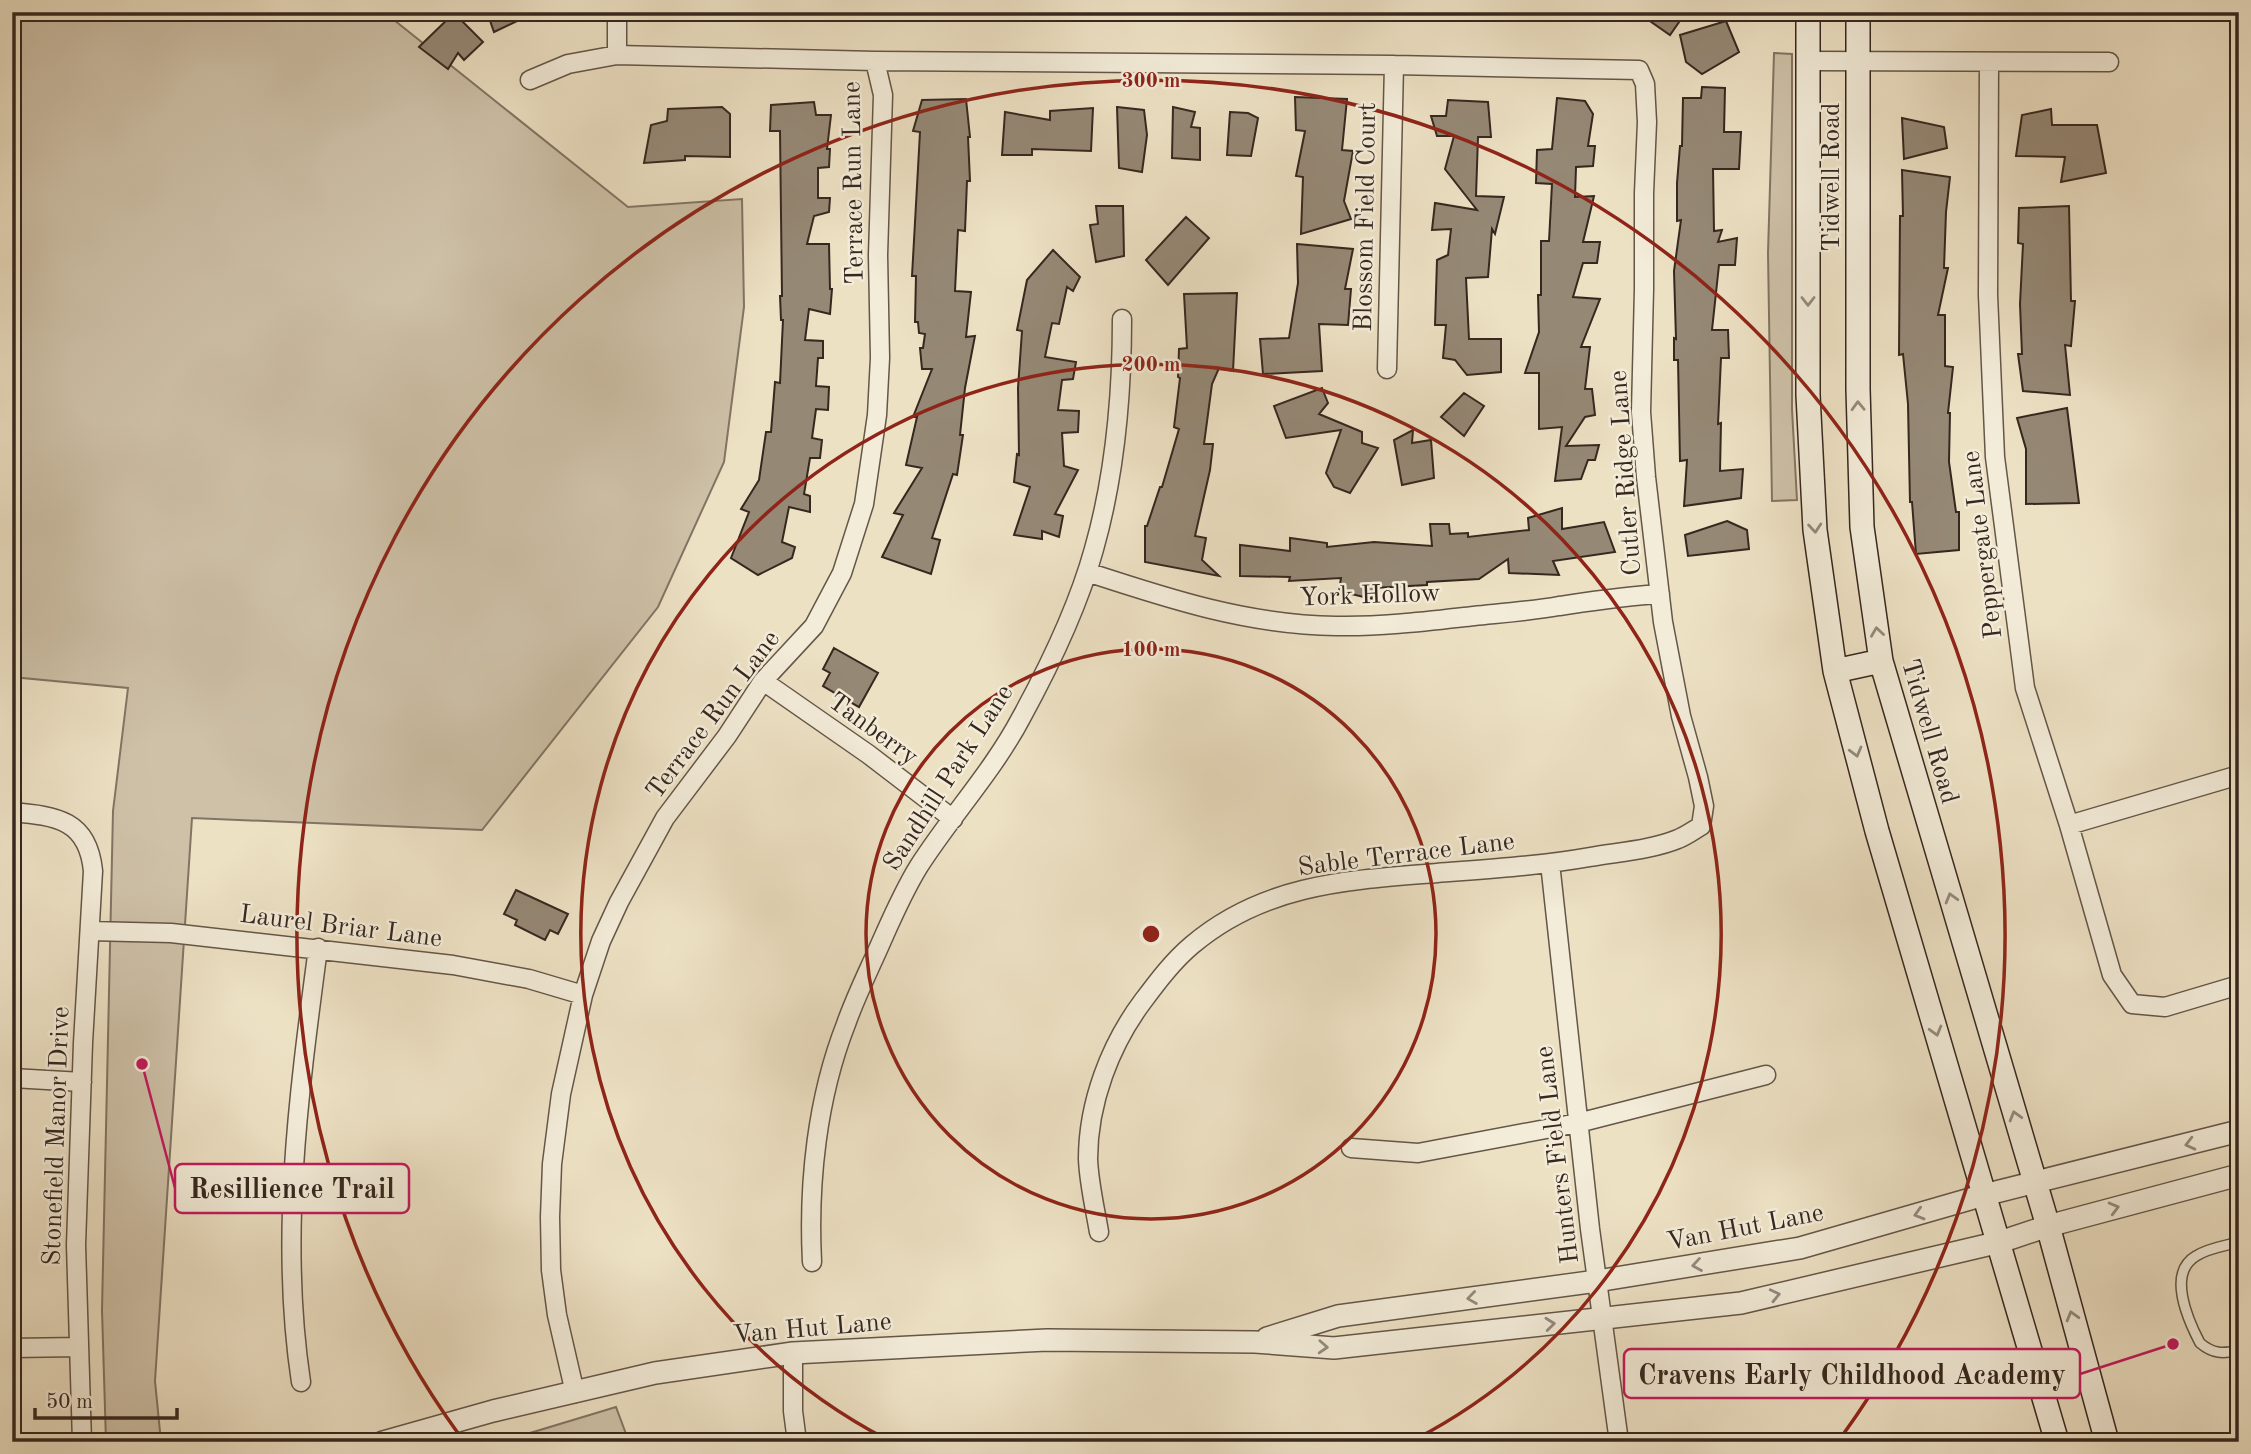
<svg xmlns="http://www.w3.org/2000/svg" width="2251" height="1454" viewBox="0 0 2251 1454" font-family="'Old Standard TT',serif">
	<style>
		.green { fill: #cec1a8; stroke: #827464; stroke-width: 2 }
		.building { fill: #958875; stroke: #36271f; stroke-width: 2 }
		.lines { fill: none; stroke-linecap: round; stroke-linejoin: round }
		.service-casing { stroke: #645648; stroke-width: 12 }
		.minor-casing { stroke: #645648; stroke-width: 21 }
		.tertiary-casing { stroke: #645648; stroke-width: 24 }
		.secondary-casing { stroke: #36271f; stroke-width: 26 }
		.service { stroke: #f3ecd9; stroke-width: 9 }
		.minor { stroke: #f3ecd9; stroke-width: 18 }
		.tertiary { stroke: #f3ecd9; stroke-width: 21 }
		.secondary { stroke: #f3ecd9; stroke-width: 23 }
		.oneway { stroke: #948a7c }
		.ring { fill: none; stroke: #8f2418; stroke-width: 3.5 }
		.labels { text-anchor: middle; stroke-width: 5; stroke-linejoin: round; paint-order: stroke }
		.street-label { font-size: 26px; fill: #36271f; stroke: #f3ecd9 }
		.centre { fill: #8f2418; stroke: #f3ecd9; stroke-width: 3.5 }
		.ring-label { font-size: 21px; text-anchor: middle; font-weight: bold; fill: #8f2418; stroke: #f3ecd9; stroke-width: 5; stroke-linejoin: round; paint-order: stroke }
		.leader { fill: none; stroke: #c2185b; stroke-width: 2.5 }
		.callout-dot { fill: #c2185b; stroke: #f3ecd9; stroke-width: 2.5 }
		.callout { fill: #f3ecd9; stroke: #c2185b; stroke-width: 2.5 }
		.callout-label { font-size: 28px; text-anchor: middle; font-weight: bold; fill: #36271f }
	</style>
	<rect width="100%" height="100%" fill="#ede1c4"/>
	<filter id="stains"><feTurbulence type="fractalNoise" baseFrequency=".00286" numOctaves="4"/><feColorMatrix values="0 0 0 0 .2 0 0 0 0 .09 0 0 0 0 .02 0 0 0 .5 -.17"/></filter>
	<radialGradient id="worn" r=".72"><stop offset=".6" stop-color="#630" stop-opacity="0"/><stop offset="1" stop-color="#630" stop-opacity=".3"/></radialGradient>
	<path class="green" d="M12,12H384L628,207L742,199L744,307L724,462L658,607L482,830L192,818L155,1381L161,1442H106L102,1310L113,811L128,688L12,677Z
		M1774,53L1792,54V409L1797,500L1772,501L1768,253Z
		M616,1407L629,1442H500Z"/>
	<path class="building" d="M487,12H536L494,32Z
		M1637,12H1686L1670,35Z
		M454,13L483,42L464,60L458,53L448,69L419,47Z
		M1726,21L1739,52L1702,74L1686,62L1680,35Z
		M1702,87L1725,88L1724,132H1741L1739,169H1713L1714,231L1722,230L1718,242L1737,238L1735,265H1719L1712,330H1728L1729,358H1721L1718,424L1721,423L1720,471L1743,469L1741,498L1684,506L1687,460L1680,461L1678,360H1674V338L1676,339L1674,271L1681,220L1677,221V183L1680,146H1682L1683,98H1701Z
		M1295,97L1347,99L1342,150L1353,151L1344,201L1351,219L1301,234L1303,177L1296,176L1305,131L1296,130Z
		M1557,98L1585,101L1593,114L1588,146H1595L1593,166L1576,167L1575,197L1594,196L1583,242H1600L1597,263H1583L1573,297L1600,299L1581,347H1590L1585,389H1592L1595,415L1585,417L1566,446L1599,445L1595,460H1588L1581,479L1555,481L1562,427L1539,429V373H1525L1539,332L1538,295H1541V241H1549L1552,184L1536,183L1537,150L1552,149Z
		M966,99L970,137H968L970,181H967L965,231L958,230L955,291L971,292L966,337L975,336L965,388L960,435H963L957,475L953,474L932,538L940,540L931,574L882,557L903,515L894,513L922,468L906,465L917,417H913L932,369H922L920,348H923L925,334L919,333L918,322H915L916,276H912L920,132L913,131L922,100Z
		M1448,100L1488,102L1491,137H1478L1476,196L1504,197L1495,234L1492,229L1488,277L1466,278L1469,339H1501V372L1467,375L1455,360L1443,358L1446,325H1435L1437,260L1448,255L1451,229L1432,230L1435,203L1477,210L1445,169L1454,136H1437L1431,116H1446Z
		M814,102L816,115H831L827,149H830L829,167L818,168V198H830L829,212L814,216L807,244H829L830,289H832L830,314L809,309L805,340L823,341V358H818L816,386L829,387L828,410L816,409L812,438L822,440L820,458H810L804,494L810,496V512L789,507L782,542L795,547L792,558L758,575L731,558L749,512L741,509L759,480L766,432H771L775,382L780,383L783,320H781L780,296H782L780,131H770L771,105Z
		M722,107L730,114V157L685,156V160L644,163L651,125L667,121L668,109Z
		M1117,107L1144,110L1147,135L1142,172L1119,168Z
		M1173,107L1195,112L1191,127L1200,128V160L1172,158Z
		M1093,108L1091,151L1032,149V155H1002L1005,112L1050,120V111Z
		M2051,109L2052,125H2097L2106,173L2061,182L2065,157L2016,156L2022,115Z
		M1230,112L1248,113L1258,118L1251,156L1227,155Z
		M1902,118L1944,127L1947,148L1904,159Z
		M1902,170L1950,177L1946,212L1944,268H1948L1938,315H1945V366L1953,367L1948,413H1950L1949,462L1956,512H1959V550L1916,554L1912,502H1910L1908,404L1903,354L1899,355L1900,216H1903Z
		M1096,206H1123L1124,256L1096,262L1090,225L1098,224Z
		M2069,206L2071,301H2075L2071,346L2065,345L2070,395L2023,391L2018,354H2022L2020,304L2023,244L2018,243L2019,208Z
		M1186,217L1209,238L1168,285L1146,260Z
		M1297,244L1353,249L1345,289H1351L1348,325L1319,324L1322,371L1263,374L1260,339L1289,338L1298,283Z
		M1053,250L1080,277L1073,291L1067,287L1059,324L1052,323L1045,357L1076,362L1073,379L1062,380L1058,410L1079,411L1078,432L1062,433L1064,466L1078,470L1055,514L1063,516L1059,537L1042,531V539L1014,535L1030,487L1014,482L1017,454L1019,455L1018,388L1022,331L1017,330L1027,280Z
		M1237,293L1233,371L1219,368L1212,384L1204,444H1213L1210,470L1195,536L1206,538L1202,560L1219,576L1145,562V526H1147L1160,487H1162L1179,429L1174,427L1180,378L1178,377L1179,349L1187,348L1184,294Z
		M1322,388L1328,403L1319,414L1362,432V443L1378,448L1350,493L1334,487L1326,473L1341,430L1286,438L1274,406Z
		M1464,393L1484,406L1464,436L1441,417Z
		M2067,408L2079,503L2026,504V449L2017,418Z
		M1413,430L1412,443L1431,440L1434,478L1402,485L1394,440Z
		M1562,508V529L1604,522L1615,552L1553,561L1559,575L1509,573L1508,559L1479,579L1427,582V585L1373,588L1372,599L1339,591L1341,578L1289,581L1290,577L1240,576V545L1290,551V538L1327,543V547L1374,542L1432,546L1430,524H1449L1450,534L1468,533V537L1529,530L1528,518Z
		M1727,521L1747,530L1749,549L1688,556L1685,535Z
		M834,648L878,673L859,707L823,686L830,673L823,669Z
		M516,890L568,914L558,934L550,930L545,940L515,925L517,920L504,914Z"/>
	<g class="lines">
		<defs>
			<path id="service" d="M2239,1242C2225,1246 2208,1248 2196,1256C2167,1273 2188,1320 2200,1343C2213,1354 2223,1354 2239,1350"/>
			<path id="minor" d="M617,55V12
				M1808,61L2109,62
				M1989,62L1988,295L1995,457L2025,688L2069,825L2112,975L2132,1004L2165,1007L2239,985
				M530,80L568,64L617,55L875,61L1394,65L1639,70L1645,84L1647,122L1644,193V289L1641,412L1646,477L1663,622L1681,716L1698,777L1704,806L1701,826C1694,830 1686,836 1678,839C1651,850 1618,852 1590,857C1539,866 1488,869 1437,873C1348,880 1264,884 1192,945C1173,961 1158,981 1143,1001C1110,1045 1088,1103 1088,1159C1089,1184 1095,1208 1099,1232
				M1387,369L1394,65
				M1087,572C1169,599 1249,625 1336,626C1382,627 1429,621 1474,616C1503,613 1531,611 1559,606C1593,601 1625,596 1660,594
				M763,681L868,754L953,819
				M12,812C57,816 88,820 93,871L83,1043L76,1245L82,1442
				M2069,825L2239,775
				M1550,863L1590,1229L1619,1442
				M90,931L171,933L453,965L529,979L583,995
				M12,1078L82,1082
				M1351,1148L1418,1153L1578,1123L1766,1075
				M812,1262C808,1183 817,1098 846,1024C854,1001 865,978 875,956C889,925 901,895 919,866C951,816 993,771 1021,718C1050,665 1078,607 1094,549C1115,475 1122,396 1122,319
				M12,1348L79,1347
				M793,1353V1411L797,1442
				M301,1382C279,1237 299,1092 318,948
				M575,1393L557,1315L551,1270L550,1217L552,1164L561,1094L583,995L601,941L619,902L665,818L727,736L763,681L814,626L842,573L864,504L877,415L880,358L878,255L883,95L875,61"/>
			<path id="tertiary" d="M1267,1338L1338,1316L1597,1281L1800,1248L1984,1195L2239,1131
				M383,1442L493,1411L655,1373L793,1353L1047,1340L1255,1342L1334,1348L1741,1303L2000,1242L2048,1226L2239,1175"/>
			<path id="secondary" d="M1808,12V395L1815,530L1835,671L1877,831L2057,1442
				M1858,12V389L1862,527L1881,661L2048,1226L2107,1442
				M1835,671L1881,661"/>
		</defs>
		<use href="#service" class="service-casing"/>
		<use href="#minor" class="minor-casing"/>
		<use href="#tertiary" class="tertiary-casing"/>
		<use href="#secondary" class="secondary-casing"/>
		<use href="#service" class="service"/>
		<use href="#minor" class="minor"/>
		<use href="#tertiary" class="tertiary"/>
		<use href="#secondary" class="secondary"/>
	</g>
	<defs><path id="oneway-chevron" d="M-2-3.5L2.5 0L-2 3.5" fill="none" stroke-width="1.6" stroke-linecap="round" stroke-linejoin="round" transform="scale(1.75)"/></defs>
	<g class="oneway">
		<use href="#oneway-chevron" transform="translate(1808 301) rotate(90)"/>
		<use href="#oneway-chevron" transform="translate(1858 406) rotate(-92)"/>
		<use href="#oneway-chevron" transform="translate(1815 528) rotate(85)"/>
		<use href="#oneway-chevron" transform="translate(1877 632) rotate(-98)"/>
		<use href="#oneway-chevron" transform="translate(1856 752) rotate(75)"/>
		<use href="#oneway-chevron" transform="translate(1951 898) rotate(-106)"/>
		<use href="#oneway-chevron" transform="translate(1936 1031) rotate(74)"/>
		<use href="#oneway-chevron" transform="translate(2015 1116) rotate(-106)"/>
		<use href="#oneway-chevron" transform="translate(2190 1144) rotate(166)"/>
		<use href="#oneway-chevron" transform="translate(2114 1208) rotate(-15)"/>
		<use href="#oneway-chevron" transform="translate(1919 1214) rotate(164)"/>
		<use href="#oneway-chevron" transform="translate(1697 1265) rotate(171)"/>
		<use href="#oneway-chevron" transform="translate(1775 1295) rotate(-13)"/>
		<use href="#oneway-chevron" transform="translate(1472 1298) rotate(172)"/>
		<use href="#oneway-chevron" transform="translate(2072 1316) rotate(-106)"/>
		<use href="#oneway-chevron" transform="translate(1550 1324) rotate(-6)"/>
		<use href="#oneway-chevron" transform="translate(1323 1347) rotate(3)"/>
	</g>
	<g class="ring">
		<circle cx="1151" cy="934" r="285"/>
		<path d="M888 1440A570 570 0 1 1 1414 1440"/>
		<path d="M460 1436A854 854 0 1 1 1842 1436"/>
	</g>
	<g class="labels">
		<g class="street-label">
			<text transform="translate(1830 177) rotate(-90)" y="9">Tidwell Road</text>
			<text transform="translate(852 183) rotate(-91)" y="9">Terrace Run Lane</text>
			<text transform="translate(1364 217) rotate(-89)" y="9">Blossom Field Court</text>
			<text transform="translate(1624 473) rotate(-94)" y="9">Cutler Ridge Lane</text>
			<text transform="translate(1981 545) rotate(-97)" y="9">Peppergate Lane</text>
			<text transform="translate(1370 594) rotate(-2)" y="9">York Hollow</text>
			<text transform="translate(712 714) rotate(-53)" y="9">Terrace Run Lane</text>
			<text transform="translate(874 728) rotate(36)" y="9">Tanberry</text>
			<text transform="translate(1931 731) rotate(74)" y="9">Tidwell Road</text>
			<text transform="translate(947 777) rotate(-57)" y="9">Sandhill Park Lane</text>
			<text transform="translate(1406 853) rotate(-7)" y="9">Sable Terrace Lane</text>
			<text transform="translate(341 925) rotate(7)" y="9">Laurel Briar Lane</text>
			<text transform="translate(55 1136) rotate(-88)" y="9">Stonefield Manor Drive</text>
			<text transform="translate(1556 1155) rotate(-97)" y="9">Hunters Field Lane</text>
			<text transform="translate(1745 1226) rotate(-11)" y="9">Van Hut Lane</text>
			<text transform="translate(812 1327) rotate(-5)" y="9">Van Hut Lane</text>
		</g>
	</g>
	<circle cx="1151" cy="934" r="10" class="centre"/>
	<g class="ring-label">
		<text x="1151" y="87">300 m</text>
		<text x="1151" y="371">200 m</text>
		<text x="1151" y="656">100 m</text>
	</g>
	<path class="leader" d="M142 1064L175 1188M2173 1344L2080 1374"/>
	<g class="callout-dot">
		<circle cx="142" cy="1064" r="7"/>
		<circle cx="2173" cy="1344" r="7"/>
	</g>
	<g class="callout">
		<rect x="175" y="1164" width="234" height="49" rx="7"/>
		<rect x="1624" y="1349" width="456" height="49" rx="7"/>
	</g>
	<g class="callout-label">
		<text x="292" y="1198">Resillience Trail</text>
		<text x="1852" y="1384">Cravens Early Childhood Academy</text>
	</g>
	<rect width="2251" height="1454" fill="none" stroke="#ede1c4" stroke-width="42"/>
	<rect x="14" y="14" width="2223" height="1426" fill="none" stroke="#36271f" stroke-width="3.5"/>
	<rect x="21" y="21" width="2209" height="1412" fill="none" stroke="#36271f" stroke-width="2"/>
	<path d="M35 1408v10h142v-10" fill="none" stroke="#36271f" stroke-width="3.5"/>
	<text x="46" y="1408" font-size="21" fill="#36271f" stroke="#f3ecd9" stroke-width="5" paint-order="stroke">50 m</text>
	<rect width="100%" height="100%" filter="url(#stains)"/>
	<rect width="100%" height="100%" fill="url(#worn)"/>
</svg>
